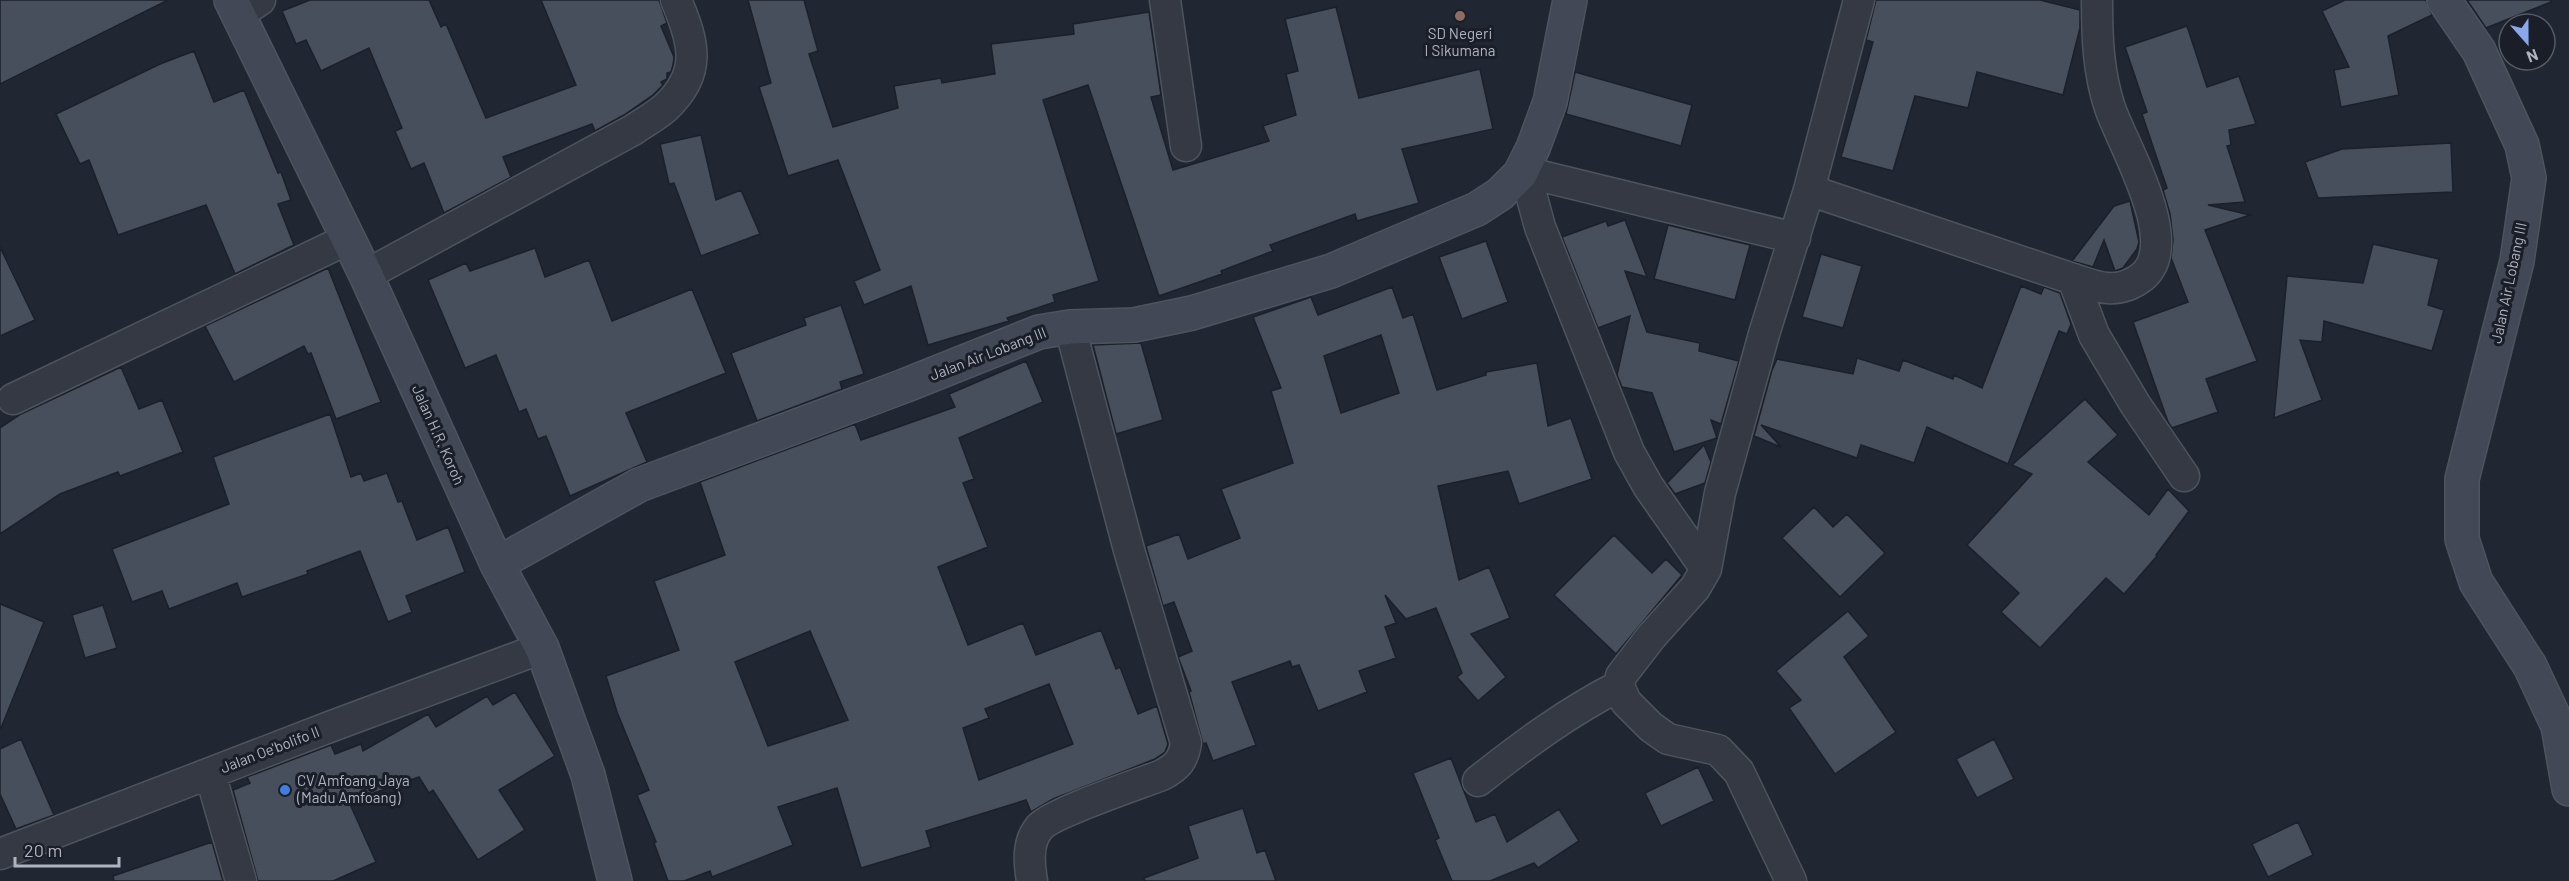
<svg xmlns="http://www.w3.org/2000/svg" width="2569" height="881" viewBox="0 0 2569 881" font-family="Barlow,sans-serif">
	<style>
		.building { fill: #474e5c; stroke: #1b202a; stroke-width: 1.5; fill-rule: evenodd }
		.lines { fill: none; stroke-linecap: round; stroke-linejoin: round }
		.street-casing { stroke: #4e545e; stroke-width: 33 }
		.secondary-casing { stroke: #4e545e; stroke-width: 36 }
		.street { stroke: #343943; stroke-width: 30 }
		.secondary { stroke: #424856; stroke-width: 33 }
		.education-dot { fill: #8d6e63; stroke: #1a1e28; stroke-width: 2 }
		.shop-dot { fill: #3f7fe0; stroke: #1a1e28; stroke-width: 2 }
		.labels { text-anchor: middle; stroke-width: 6; stroke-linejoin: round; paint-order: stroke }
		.poi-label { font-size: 15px; fill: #aeb4c0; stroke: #1a1e28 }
		.street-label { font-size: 15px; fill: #aeb4c0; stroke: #1a1e28 }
	</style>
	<rect width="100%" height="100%" fill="#212732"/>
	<path class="building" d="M0,0H168L0,84Z
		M310,0H429L441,27L446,24L486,118L576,85L541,0H659L667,23L661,26L674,57L673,65L671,72L667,73V79L661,82L663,85L653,95L624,115L595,131L592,124L503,157L511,177L444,213L424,163L411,169L395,131L402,128L369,48L321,71L306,40L296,44L282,11Z
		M748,0H804L818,51L809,54L833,127L898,108L894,86L941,78L942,83L995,74L991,44L1074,34L1073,24L1149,12L1161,95L1151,97L1173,170L1269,141L1263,126L1296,115L1286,74L1298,71L1285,19L1336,7L1359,98L1480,69L1493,129L1402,149L1419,203L1357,221L1355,214L1270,245L1273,251L1221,271L1222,274L1159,296L1088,85L1043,100L1099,281L1053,295L1055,302L1007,318L1009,321L928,345L911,286L864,305L854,281L880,270L838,160L788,176L759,87L771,83Z
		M1876,0H2040L2080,10V28L2063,95L1977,72L1968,108L1915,96L1893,171L1841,157L1873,42L1866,40Z
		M2345,0H2426L2432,15L2388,36L2399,95L2341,107L2334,70L2349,67L2322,11Z
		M2467,0H2551V2L2486,28Z
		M2187,26L2207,87L2239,76L2256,124L2229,130L2231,145L2227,146L2245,202L2208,205L2250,215L2205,230L2257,361L2206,379L2218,412L2172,428L2168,422L2133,322L2188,302L2171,258L2173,240L2170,214L2163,190L2167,188L2142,114L2147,112L2125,47Z
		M194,51L214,102L244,90L278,173L281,172L291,200L278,204L294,245L235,274L206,205L118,235L89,160L80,164L56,114L160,64Z
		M1575,72L1692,105L1681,146L1566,114Z
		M701,135L716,200L741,190L760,234L701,256L674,183L669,184L660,144Z
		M2451,143L2453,192L2318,198L2305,162L2342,149Z
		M2130,201L2139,242L2137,249L2123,268L2115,271L2104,240L2093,267L2072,261L2114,206Z
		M1625,220L1647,277L1625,271L1647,332L1700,343L1699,351L1739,361L1721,424L1711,420L1717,438L1674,452L1652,393L1622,387L1617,375L1630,316L1598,328L1562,237L1606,221L1608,226Z
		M1668,225L1750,245L1735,300L1654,279Z
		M1486,241L1508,302L1462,319L1439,257Z
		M2373,244L2439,259L2428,305L2444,310L2432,351L2324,321L2322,342L2300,340L2322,400L2274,418L2287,276L2363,283Z
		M0,247L35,320L0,336Z
		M535,248L545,277L589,260L612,321L692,289L726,373L626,413L647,462L570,496L546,436L538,439L526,409L519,412L496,355L465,368L428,280L466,263L470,271Z
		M1821,254L1862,266L1843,328L1802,317Z
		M328,268L381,402L336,419L311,353L308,354L304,346L234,382L205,326Z
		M2021,286L2041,294L2044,287L2060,293L2071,324L2067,334L2059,331L2008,464L1927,427L1914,463L1861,445L1857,458L1761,425L1781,447L1754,436L1772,370L1777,359L1853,374L1857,358L1899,371L1903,360L1953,379L1954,375L1982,388Z
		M1392,287L1403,318L1413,314L1437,390L1486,375V372L1537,363L1548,426L1571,418L1592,479L1519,504L1508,471L1438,486L1459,580L1489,567L1510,618L1471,634L1506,677L1478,701L1457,677L1462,673L1436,608L1406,619L1385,595L1396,623L1385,627L1396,658L1359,671L1367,692L1318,711L1299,665L1292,667L1290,661L1232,682L1256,745L1213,761L1206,743L1203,744L1189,692L1191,691L1178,657L1192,651L1174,602L1163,606L1146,546L1179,534L1188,559L1240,538L1221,489L1293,463L1271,391L1281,388L1253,317L1311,297L1318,315ZM1381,335L1399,393L1341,413L1324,356Z
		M841,305L864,374L840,382L842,389L757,421L731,353L806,325L804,318Z
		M1141,343L1163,420L1116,434L1093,345Z
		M1026,361L1043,402L959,438L974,479L963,483L988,547L938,567L968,645L1023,623L1036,655L1101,630L1116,669L1120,667L1138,714L1157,706L1168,744L1165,752L1155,759L1053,799L1031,812L1026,800L926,831L931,847L861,868L837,788L778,807L793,845L712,877L710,871L684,881H668L654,843L656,842L637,795L649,790L617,712L606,676L679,650L654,581L725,555L700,482L855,424L861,440L955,407L949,394ZM810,631L848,720L768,746L735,662ZM1049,684L1073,744L979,780L963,728L989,718L985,709Z
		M121,367L139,409L162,400L183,452L120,476L118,472L60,494L0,534V428L21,414Z
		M2085,399L2118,435L2088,462L2149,515L2168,489L2189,511L2156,555L2157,556L2124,594L2106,578L2040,648L2001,612L2019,593L1967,545L2032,474L2012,465Z
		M330,414L351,477L361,473L364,481L387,473L398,502L402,501L417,540L448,527L465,572L406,596L412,612L388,622L360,551L307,571L308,574L242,597L237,583L169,609L162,591L132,602L112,549L229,504L213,457Z
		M1704,445L1711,462L1705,483L1675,494L1667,483Z
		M1814,507L1833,527L1847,514L1885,553L1840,597L1782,538Z
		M1614,535L1652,573L1666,559L1682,575L1616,654L1554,595Z
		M0,604L44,622L1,728H0Z
		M103,605L117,648L85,658L72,615Z
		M1848,611L1869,636L1844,657L1896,732L1835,774L1789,708L1801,700L1776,671Z
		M515,692L555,756L499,790L525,830L478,860L433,790L429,793L419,777L349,802L376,862L333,881H258L233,790L250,783L247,777L331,745L335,754L361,744L363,751L428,714L436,727L487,696L493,705Z
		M21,739L54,815L16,829L0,794V749Z
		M1994,739L2014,779L1977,798L1956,759Z
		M1451,758L1476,822L1495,814L1507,842L1559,809L1579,841L1538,868L1534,863L1490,881H1452L1435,840L1439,838L1413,773Z
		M1698,767L1714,801L1661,826L1645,793Z
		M1243,808L1257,853L1265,850L1276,881H1145L1144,878L1198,858L1188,826Z
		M2298,822L2313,855L2268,877L2252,844Z
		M212,842L223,881H114L113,876Z"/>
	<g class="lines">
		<defs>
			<path id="street" d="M1165,0L1186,146
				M239,14L260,0
				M1525,172L1540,227L1629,452L1648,486L1706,569
				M1520,174L1525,172L1795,238
				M1809,190L2073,279C2084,282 2097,288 2108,288C2121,289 2133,284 2142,277C2183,244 2123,146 2110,108C2098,72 2097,37 2097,0
				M366,275L633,130C643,123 656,116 665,108C703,73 694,42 676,0
				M2073,279L2094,335L2135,404L2184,476
				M13,399L348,239
				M210,773L241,881
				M1478,781C1522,746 1568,712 1619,686
				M0,854L332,726L542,648
				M1032,881C1029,863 1027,843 1039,828C1051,813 1139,784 1162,775C1177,767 1183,761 1186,743L1129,550L1070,327
				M1791,881L1739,772L1718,750L1668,739L1651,727L1626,702L1619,686L1621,676L1651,637L1695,588L1706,569L1720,493L1764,334L1809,190L1859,0"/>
			<path id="secondary" d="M231,0L366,275L497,564L542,648L588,775L615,881
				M2444,0L2479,51L2522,145L2529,178L2517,261L2462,479V539L2476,582L2530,666L2558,726L2569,789
				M497,564L639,485L904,386L1039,332L1070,327L1134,325L1192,313L1331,271L1477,209L1500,194L1520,174L1533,148L1550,102L1570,0"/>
		</defs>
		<use href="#street" class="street-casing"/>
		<use href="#secondary" class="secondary-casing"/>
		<use href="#street" class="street"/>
		<use href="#secondary" class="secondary"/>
	</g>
	<circle class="education-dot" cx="1460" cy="16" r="6"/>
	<circle class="shop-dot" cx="285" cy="790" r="6"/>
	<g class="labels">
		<g class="poi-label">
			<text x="1460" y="39">SD Negeri<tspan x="1460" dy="17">I Sikumana</tspan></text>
			<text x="297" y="786" text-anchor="start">CV Amfoang Jaya<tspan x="297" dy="17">(Madu Amfoang)</tspan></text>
		</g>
		<g class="street-label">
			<text transform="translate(2509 283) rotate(-78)" y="5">Jalan Air Lobang III</text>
			<text transform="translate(988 354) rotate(-21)" y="5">Jalan Air Lobang III</text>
			<text transform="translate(438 435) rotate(66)" y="5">Jalan H.R. Koroh</text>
			<text transform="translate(270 750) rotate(-21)" y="5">Jalan Oe'bolifo II</text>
		</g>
	</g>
	<g transform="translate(2527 42) rotate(159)"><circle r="28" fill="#1a1e28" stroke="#555a65" stroke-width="1.5"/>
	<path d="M0-4.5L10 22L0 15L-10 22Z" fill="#89a7ea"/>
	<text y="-9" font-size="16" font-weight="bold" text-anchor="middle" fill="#aeb4c0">N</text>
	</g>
	<path d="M15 857v9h104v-9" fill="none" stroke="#aeb4c0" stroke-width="3"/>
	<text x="24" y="857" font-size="18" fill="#aeb4c0" stroke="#1a1e28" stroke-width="4.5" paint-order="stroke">20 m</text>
</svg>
